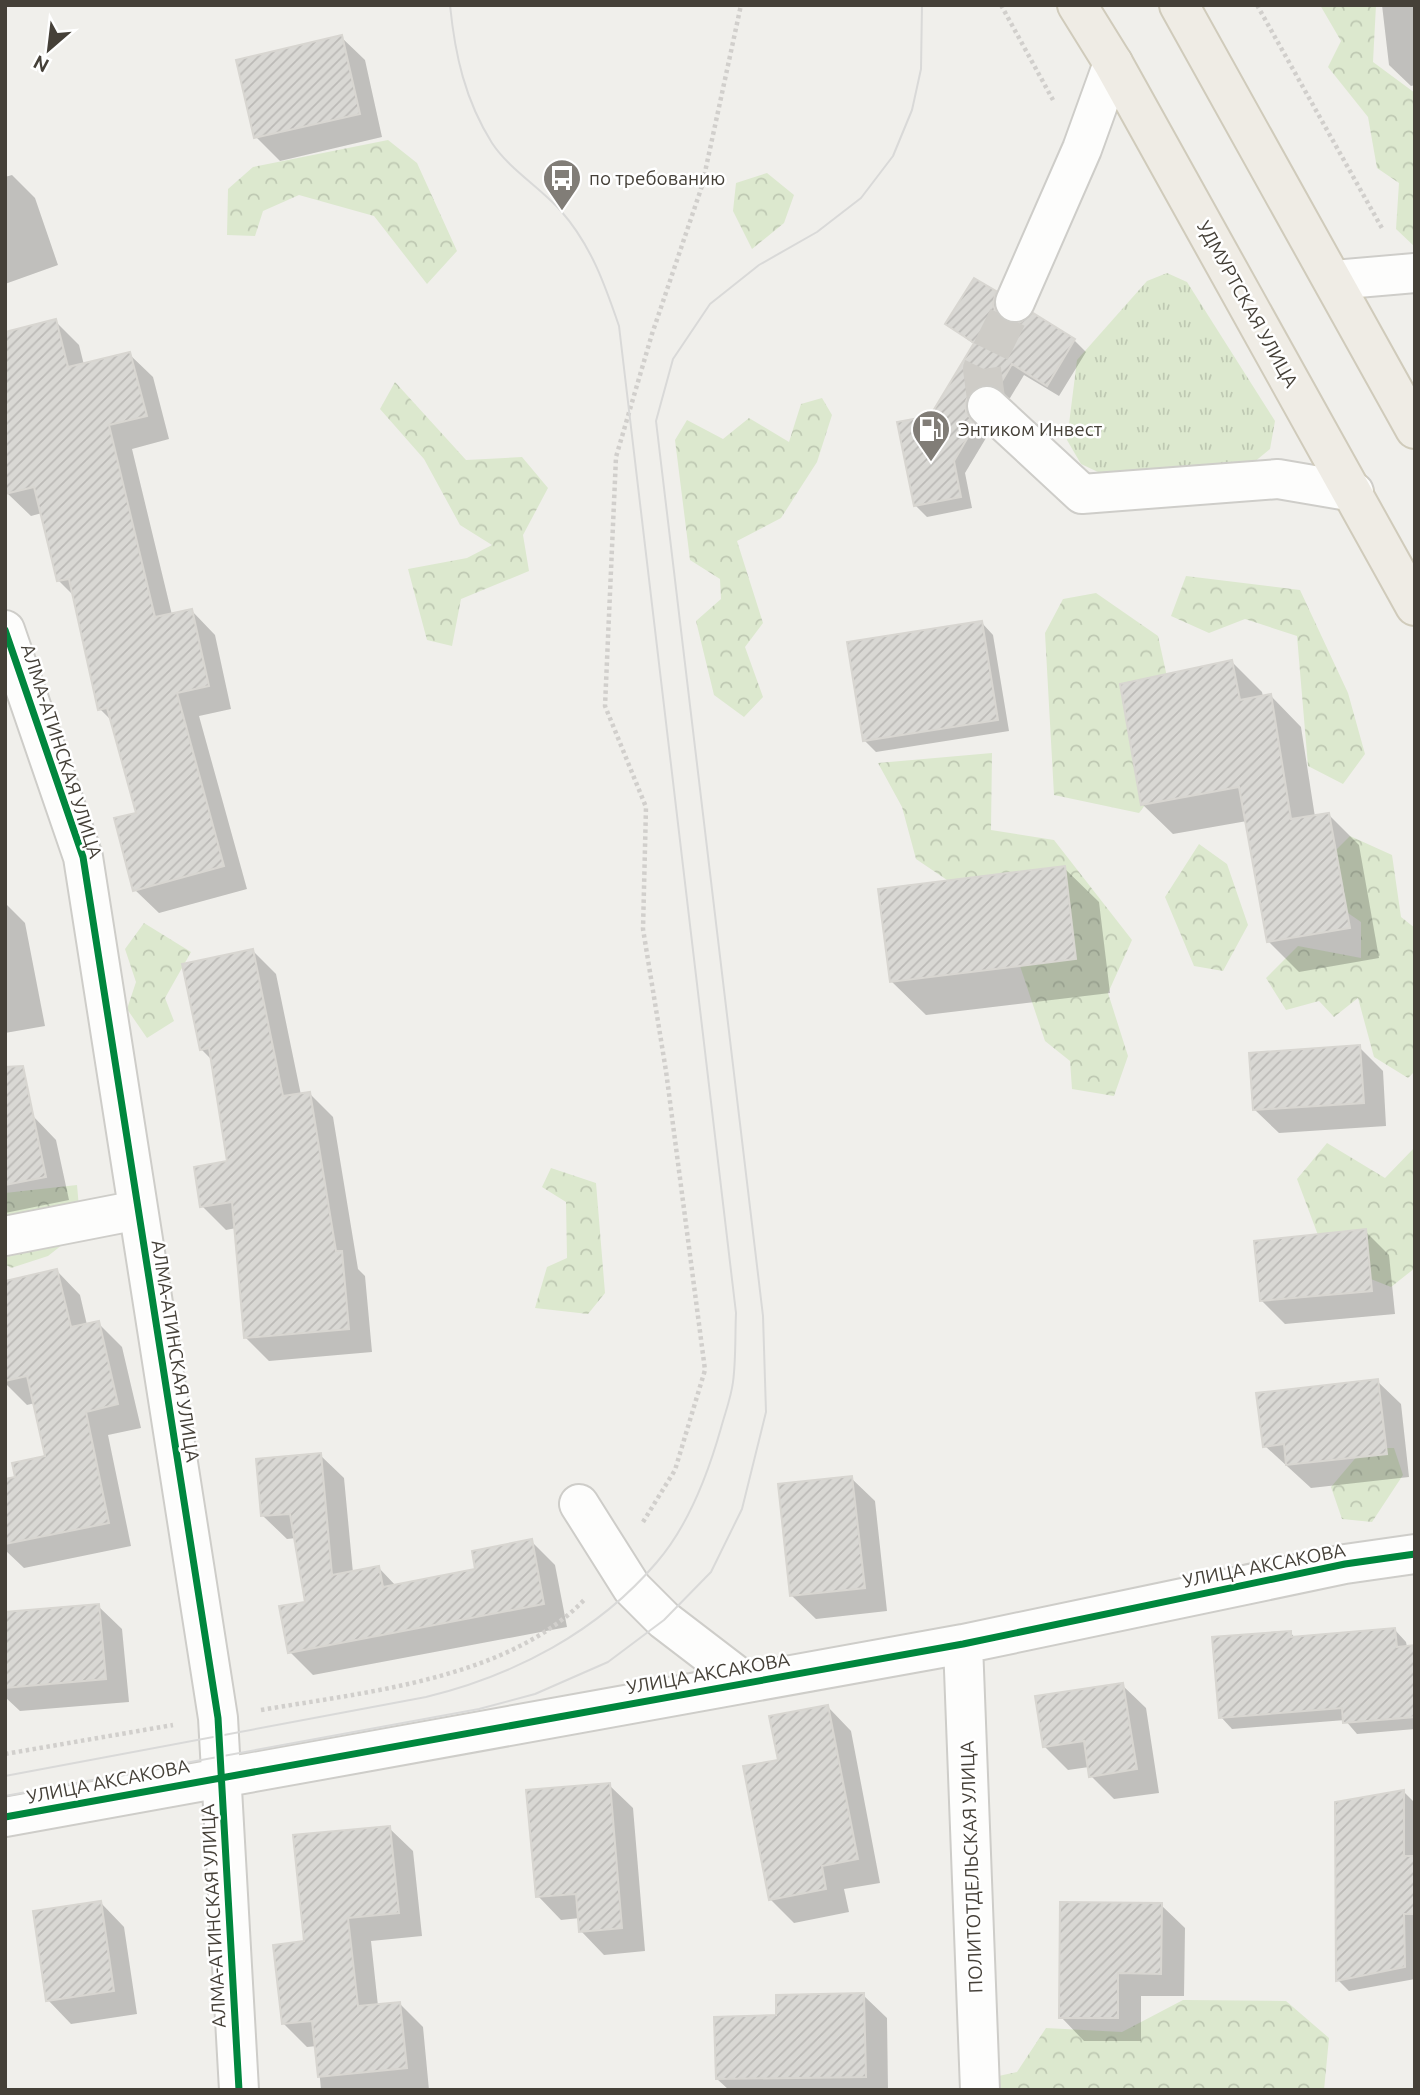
<svg xmlns="http://www.w3.org/2000/svg" width="1420" height="2095" viewBox="0 0 1420 2095" font-family="Ubuntu,sans-serif">
	<style>
		.grass { fill: url(#grass-tufts) }
		.forest { fill: url(#forest-crowns) }
		.shadow { fill: #0003 }
		.building { fill: url(#building-hatch); stroke: #d8d6d1; stroke-width: 2 }
		.lines { fill: none; stroke-linecap: round; stroke-linejoin: round }
		.minor-tunnel { stroke: #ceccc7; stroke-width: 38; stroke-dasharray: 38 19; stroke-linecap: butt }
		.minor-casing { stroke: #cecdc9; stroke-width: 42 }
		.major-casing { stroke: #d0cbbb; stroke-width: 42 }
		.path { stroke: #d1cfcc; stroke-width: 4.5; stroke-dasharray: 3.5 3.5; stroke-linecap: butt }
		.minor { stroke: #fdfdfc; stroke-width: 38 }
		.major { stroke: #efece5; stroke-width: 38 }
		.tram { stroke: #d9d9d8; stroke-width: 2 }
		.cycleway-casing { stroke: #fff; stroke-width: 11 }
		.cycleway { stroke: #00873e; stroke-width: 7 }
		.labels { text-anchor: middle; stroke-width: 5; stroke-linejoin: round; paint-order: stroke }
		.poi-label { font-size: 19px; fill: #454038; stroke: #fff; text-anchor: start }
		.street-label { font-size: 19px; fill: #454038; stroke: #fff }
	</style>
	<defs>
		<pattern id="grass-tufts" width="24" height="20" patternUnits="userSpaceOnUse" patternTransform="scale(1.75)"><rect width="24" height="20" fill="#dce8ce"/><path d="M3 7l-1-3M5 7V3M7 7l1-3M15 17l-1-3M17 17v-4M19 17l1-3" fill="none" stroke="#bec8b2"/></pattern>
		<pattern id="forest-crowns" width="20" height="18" patternUnits="userSpaceOnUse" patternTransform="scale(1.75)"><rect width="20" height="18" fill="#dce8ce"/><path d="M2 6a3 3 0 1 1 6 0M12 15a3 3 0 1 1 6 0" fill="none" stroke="#bec8b2"/></pattern>
		<pattern id="building-hatch" width="6" height="6" patternUnits="userSpaceOnUse" patternTransform="scale(1.75)"><rect width="6" height="6" fill="#d9d8d4"/><path d="M-1 1l2-2M0 6l6-6M5 7l2-2" fill="none" stroke="#bcbab7"/></pattern>
	</defs>
	<rect width="100%" height="100%" fill="#f0efeb"/>
	<path class="grass" d="M1167,273L1187,282L1275,421L1270,449L1253,463L1115,480L1081,464L1067,440L1077,360L1147,281Z"/>
	<path class="forest" d="M1320,5H1376L1373,62L1415,93V247L1396,229L1399,183L1377,168L1368,117L1328,67L1341,41Z
		M388,140L417,163L457,251L427,284L374,216L299,195L263,211L255,236L227,235L228,189L253,167Z
		M767,173L794,195L784,223L752,249L733,211L736,183Z
		M395,382L466,460L522,457L548,488L523,535L529,571L461,599L452,646L427,640L408,569L467,558L492,545L460,525L424,459L380,409Z
		M822,398L832,415L817,462L781,518L737,541L763,623L745,647L763,697L744,717L714,695L696,621L721,599L720,579L690,560L675,440L687,420L723,439L749,418L789,442L801,404Z
		M1186,576L1300,590L1348,693L1365,754L1343,784L1308,766L1297,636L1245,619L1209,633L1171,616Z
		M1096,593L1158,636L1171,695L1164,780L1139,813L1054,795L1045,633L1063,599Z
		M992,753L991,830L1054,840L1132,940L1108,993L1128,1056L1114,1096L1072,1089L1070,1061L1045,1041L1019,963L1008,880H947L916,859L902,807L878,763Z
		M1350,836L1392,855L1401,917L1415,928V1071L1408,1078L1374,1057L1358,998L1334,1017L1319,1001L1286,1010L1266,978L1298,946L1361,958V922L1332,902L1325,861Z
		M1199,844L1227,864L1248,925L1223,971L1194,966L1165,897Z
		M144,923L191,952L165,998L174,1021L147,1038L127,1009L136,982L125,949Z
		M1327,1143L1385,1178L1415,1147V1268L1391,1287L1328,1262L1297,1179Z
		M551,1168L596,1183L605,1293L588,1314L535,1308L547,1267L567,1258L566,1202L542,1187Z
		M77,1185L81,1230L48,1256L11,1268L5,1264V1193Z
		M1364,1448H1394L1403,1475L1372,1522L1342,1519L1331,1487Z
		M1183,2000L1286,2001L1329,2038L1324,2090H964L966,2083L1017,2072L1046,2028L1122,2032Z"/>
	<path class="shadow" d="M1382,5H1415V85L1411,86L1389,65Z
		M341,37L365,60L382,137L280,161L256,137Z
		M12,175L35,198L58,265L5,284V177Z
		M995,292L1007,304L1006,324L1018,325L1033,315L1074,340L1086,352L1059,396L1024,375L1010,398L993,396L977,413V425L986,438L965,473L972,508L927,517L915,505L931,418L975,345L947,324Z
		M55,321L79,345L84,365L129,354L153,377L169,439L132,449L172,615L192,611L215,635L231,709L199,716L247,889L159,913L135,890L138,814L113,722L100,709L75,597L59,581L42,513L31,516L7,493Z
		M982,623L993,635L1009,731L876,752L864,740Z
		M1232,662L1262,692L1263,697L1271,696L1301,727L1315,817L1329,815L1359,845L1379,958L1299,972L1268,941L1247,821L1173,834L1142,804Z
		M1064,868L1099,902L1110,993L926,1015L891,981Z
		M5,903L25,923L45,1026L5,1033Z
		M253,951L276,974L301,1095L310,1094L333,1117L358,1269L365,1276L372,1352L269,1361L245,1337L236,1228L226,1230L202,1206L229,1162L212,1060L201,1049Z
		M1359,1047L1383,1071L1386,1126L1279,1133L1255,1110Z
		M33,1116L56,1140L69,1200L5,1213V1122Z
		M1365,1231L1389,1255L1395,1314L1285,1324L1262,1301Z
		M57,1271L80,1295L87,1325L98,1323L122,1347L141,1428L108,1435L131,1546L24,1568L5,1550V1481L17,1478L47,1458L35,1403L27,1405L5,1383V1283Z
		M1377,1381L1401,1404L1409,1477L1311,1488L1265,1446Z
		M320,1455L344,1478L353,1573L379,1568L396,1586L477,1571L531,1541L555,1565L567,1627L313,1675L290,1652L307,1603L296,1538L287,1539L263,1516Z
		M851,1478L875,1501L887,1611L816,1619L792,1596Z
		M98,1606L122,1629L129,1702L20,1711L5,1697V1614Z
		M1395,1630L1406,1642L1407,1647H1415V1729L1357,1734L1345,1720L1232,1729L1221,1717L1290,1632L1296,1639Z
		M1122,1685L1146,1708L1159,1793L1114,1799L1091,1776L1089,1767L1068,1770L1045,1747Z
		M828,1707L851,1731L880,1883L844,1889L849,1912L794,1923L770,1899Z
		M609,1785L633,1808L645,1951L604,1955L581,1931L580,1918L561,1920L538,1896Z
		M1404,1792L1415,1803V1979L1349,1991L1338,1980Z
		M389,1828L413,1851L422,1936L371,1941L378,2006L400,2004L423,2027L429,2090H321L317,2046L307,2047L283,2023L306,1943Z
		M101,1903L124,1927L137,2014L71,2024L48,2000Z
		M1161,1905L1185,1928L1184,1996H1141V2041H1084L1061,2017Z
		M863,1995L887,2018L888,2090H729L717,2079Z"/>
	<path class="building" d="M342,35L360,114L254,138L236,60Z
		M974,278L996,291L993,305L997,314L1006,322L1018,324L1033,313L1075,339L1047,386L1012,364L998,388L981,385L971,391L966,401V412L975,425L954,461L961,497L914,506L897,422L930,416L974,343L945,324Z
		M56,319L68,367L130,352L147,416L109,425L155,617L192,609L209,686L177,693L224,866L133,891L114,818L136,813L107,708L98,710L69,579L57,581L34,487L5,494V332Z
		M982,621L998,720L863,741L847,642Z
		M1232,660L1240,700L1271,694L1291,819L1329,813L1350,928L1267,942L1239,787L1141,805L1120,684Z
		M1065,866L1076,959L890,982L878,889Z
		M253,949L283,1096L310,1092L336,1251H342L349,1329L244,1338L232,1202L200,1207L194,1167L227,1161L209,1048L200,1050L182,964Z
		M1360,1045L1364,1103L1253,1110L1249,1053Z
		M23,1066L46,1177L5,1185V1067Z
		M1366,1229L1372,1291L1260,1301L1254,1241Z
		M57,1269L71,1327L99,1321L118,1404L86,1412L109,1523L5,1544V1479L15,1477L12,1463L45,1456L27,1376L5,1381V1281Z
		M1378,1379L1387,1454L1286,1465L1284,1444L1263,1447L1256,1393Z
		M321,1453L332,1575L379,1566L383,1587L475,1569L472,1551L532,1539L544,1604L288,1653L279,1606L305,1602L290,1514L261,1516L256,1459Z
		M852,1476L865,1588L790,1596L778,1484Z
		M99,1604L106,1679L5,1688V1612Z
		M1395,1628L1397,1647L1415,1645V1717L1343,1723L1342,1708L1219,1718L1212,1637L1291,1631V1637Z
		M1123,1683L1137,1769L1089,1777L1084,1741L1043,1747L1035,1696Z
		M828,1705L858,1859L822,1866L826,1889L769,1900L743,1766L778,1760L769,1716Z
		M610,1783L622,1928L579,1932L576,1894L536,1897L526,1790Z
		M1404,1790V1856H1415V1914H1404L1405,1967L1336,1981L1335,1802Z
		M390,1826L399,1913L348,1918L358,2006L400,2002L407,2068L318,2077L312,2021L282,2024L273,1945L304,1941L293,1835Z
		M101,1901L114,1991L46,2001L33,1911Z
		M1060,1902L1162,1903L1161,1974L1118,1973V2018H1059Z
		M864,1993L866,2077L716,2079L714,2017L776,2015V1995Z"/>
	<g class="lines">
		<path class="minor-tunnel" d="M987,406L982,369L1015,302"/>
		<defs>
			<path id="minor" d="M1334,280L1415,273
				M1015,302L1082,149L1113,63
				M987,406L1082,494L1278,479L1354,492
				M5,630L83,857L218,1718L239,2090
				M5,1236L138,1210
				M579,1504L632,1588L664,1620L745,1682
				M963,1644L980,2090
				M5,1817L963,1644L1345,1564L1415,1554"/>
			<path id="major" d="M1077,5L1113,63L1415,606
				M1179,5L1415,429"/>
		</defs>
		<use href="#minor" class="minor-casing"/>
		<use href="#major" class="major-casing"/>
		<path class="path" d="M1001,5L1053,100
			M1257,5L1383,230
			M643,1522L675,1470L705,1370L666,1071L643,929L646,807L605,706L616,457L652,334L702,186L741,5
			M261,1710C365,1692 509,1679 585,1599
			M5,1754L173,1725"/>
		<use href="#minor" class="minor"/>
		<use href="#major" class="major"/>
		<path class="tram" d="M5,1776L426,1697C513,1676 598,1632 657,1562C688,1526 708,1474 721,1428C725,1413 731,1398 733,1382C736,1360 735,1336 736,1313L619,326C605,285 591,245 561,211C541,188 509,169 492,143C465,100 455,55 450,5
			M5,1796L479,1709L535,1694L608,1662L664,1620L711,1572L742,1509L766,1412L763,1316L656,421L673,359L710,304L759,265L817,232L861,198L893,156L912,110L921,69L922,5"/>
		<defs>
			<path id="cycleway" d="M5,630L83,857L218,1718L239,2090
				M5,1817L963,1644L1345,1564L1415,1554"/>
		</defs>
		<use href="#cycleway" class="cycleway-casing"/>
		<use href="#cycleway" class="cycleway"/>
	</g>
	<defs>
		<symbol id="bus-pin" viewBox="-11 -11 22 30"><path d="M0 17L-7.5 6A9.5 9.5 0 1 1 7.5 6Z" fill="#817d77" stroke="#fff"/><path d="M-5-6H5V4H4V6H2V4H-2V6H-4V4H-5ZM-3.5-4V0h7V-4ZM-3.5 1.2v1.5H-2V1.2ZM2 1.2v1.5H3.5V1.2Z" fill="#fff"/></symbol>
		<symbol id="fuel-pin" viewBox="-11 -11 22 30"><path d="M0 17L-7.5 6A9.5 9.5 0 1 1 7.5 6Z" fill="#817d77" stroke="#fff"/><path d="M-5.5-6h7V0h2V4h1.3V-2.5L3-4.5l.8-.8L6-3V5H2.5V1h-1V6h-7ZM-4.2-4.7v3.2H.2V-4.7Z" fill="#fff"/></symbol>
	</defs>
	<g fill-rule="evenodd">
		<use href="#bus-pin" x="540" y="156" width="44" height="60"/>
		<use href="#fuel-pin" x="909" y="407" width="44" height="60"/>
	</g>
	<g class="labels">
		<g class="poi-label">
			<text x="589" y="185">по требованию</text>
			<text x="958" y="436">Энтиком Инвест</text>
		</g>
		<g class="street-label">
			<text transform="translate(1248 304) rotate(61)" y="7">УДМУРТСКАЯ УЛИЦА</text>
			<text transform="translate(62 751) rotate(72)" y="7">АЛМА-АТИНСКАЯ УЛИЦА</text>
			<text transform="translate(176 1351) rotate(81)" y="7">АЛМА-АТИНСКАЯ УЛИЦА</text>
			<text transform="translate(1264 1565) rotate(-11)" y="7">УЛИЦА АКСАКОВА</text>
			<text transform="translate(708 1673) rotate(-10)" y="7">УЛИЦА АКСАКОВА</text>
			<text transform="translate(108 1781) rotate(-11)" y="7">УЛИЦА АКСАКОВА</text>
			<text transform="translate(971 1867) rotate(-92)" y="7">ПОЛИТОТДЕЛЬСКАЯ УЛИЦА</text>
			<text transform="translate(213 1916) rotate(-93)" y="7">АЛМА-АТИНСКАЯ УЛИЦА</text>
		</g>
	</g>
	<rect width="1420" height="2095" fill="none" stroke="#454038" stroke-width="14"/>
	<g transform="translate(49 49) rotate(208)" stroke="#ffffff" stroke-width="5" paint-order="stroke">
	<path d="M0-5L12 26L0 18L-12 26Z" fill="#454038"/>
	<text y="-10" font-size="19" font-weight="bold" text-anchor="middle" fill="#454038">N</text>
	</g>
</svg>
